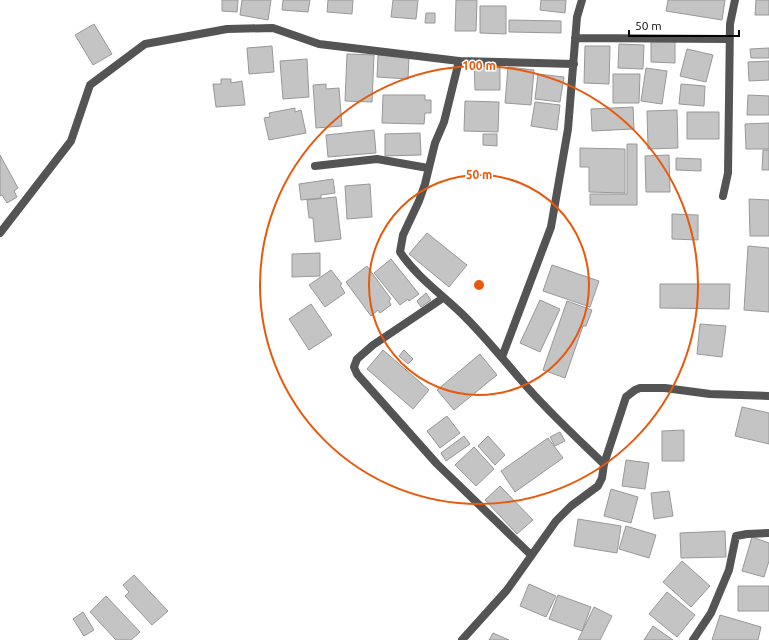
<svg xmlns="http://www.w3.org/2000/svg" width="769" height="640" viewBox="0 0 769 640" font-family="Ubuntu,sans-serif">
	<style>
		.building { fill: #c4c4c4; stroke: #989898 }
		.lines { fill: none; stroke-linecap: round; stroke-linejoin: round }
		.minor { stroke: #545454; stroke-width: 8 }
		.ring { fill: none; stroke: #e8590c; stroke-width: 2 }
		.centre { fill: #e8590c; stroke: #fff; stroke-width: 2 }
		.ring-label { font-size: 12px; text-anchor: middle; font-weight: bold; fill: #e8590c; stroke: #fff; stroke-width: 3; stroke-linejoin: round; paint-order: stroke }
	</style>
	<rect width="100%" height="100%" fill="#fff"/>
	<path class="building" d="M222,0H238L237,12L222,11Z
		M242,0H271L268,20L240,15Z
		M283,0H310L308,12L282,10Z
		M328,0H353L352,14L327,12Z
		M393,0H418L416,19L391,17Z
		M456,0H477L476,31H455Z
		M541,0H566L565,13L540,10Z
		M668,0H725L722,20L666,11Z
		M756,0H769V15H755Z
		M480,6H506V34L480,33Z
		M426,13H435V23H425Z
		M509,20L561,21V33L509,32Z
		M94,24L112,54L93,65L75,35Z
		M651,41H675V63L651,62Z
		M619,44L644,45L643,69L618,68Z
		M272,46L274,72L249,74L247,48Z
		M585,46H610L609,84L584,83Z
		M769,48V58H751L750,49Z
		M687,49L713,55L706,82L680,76Z
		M347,54L374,55L372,102L345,101Z
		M378,55L409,57L408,79L377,77Z
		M307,59L309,97L283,99L280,61Z
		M769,61V80L749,81L748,62Z
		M474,62H500V90H475Z
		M508,67L534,70L531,105L505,103Z
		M646,68L667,71L662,104L641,101Z
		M538,74L564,77L560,102L535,99Z
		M613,74H640L639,103H613Z
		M221,79H231V83L242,81L245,105L216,107L213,84H221Z
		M326,84V89L339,88L342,126L316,128L313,85Z
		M681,84L705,86L704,106L679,104Z
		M383,95H425V100H431V113H425L424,124L382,123Z
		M748,95L769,96V115H747Z
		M465,101L499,102L498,132L464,131Z
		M535,102L560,105L557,130L531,126Z
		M633,107L634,129L592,131L591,109Z
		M295,108V112L301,110L306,133L269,140L264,118L270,117L269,113Z
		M677,110L678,148L648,149L647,111Z
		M687,112H719V139H687Z
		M769,123V149H746L745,124Z
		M374,130L376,153L328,157L326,135Z
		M420,133L421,155L385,156V134Z
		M483,134H497V146L483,145Z
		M627,144H637V205H590V194H627Z
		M580,148L625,149V193L589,192V167H580Z
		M763,150H769V170H762Z
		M0,155L18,188L14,191L17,197L7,203L2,195L0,196Z
		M669,155L670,192H646L645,156Z
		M676,158L701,159V171L676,170Z
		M333,179L335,193L321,195V198L301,200L299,184Z
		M370,184L372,217L347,219L345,186Z
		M336,197L341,239L315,242L313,218H309L307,200Z
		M749,199L769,200V236H750Z
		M672,214L698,215V240L672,239Z
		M427,233L467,265L449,287L409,254Z
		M748,246L769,248V312L744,310Z
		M320,253V276L292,277V254Z
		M391,259L419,294L409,301L408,299L400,305L374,273Z
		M552,265L599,281L590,307L543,291Z
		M367,266L391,299L389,301L391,305L380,313L378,310L371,316L346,282Z
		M331,270L342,284L340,285L345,293L325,307L309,285Z
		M660,284H730L729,309L660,308Z
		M426,293L431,300L421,307L417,301Z
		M540,300L560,309L540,352L520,343Z
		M567,301L592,310L586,326H583L565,378L543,370Z
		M311,304L332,335L309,350L289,319Z
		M700,324L726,326L722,357L697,354Z
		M383,350L429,390L413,409L367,369Z
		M404,350L413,359L408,364L399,356Z
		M480,354L497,375L454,410L437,390Z
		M742,407L769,413V444L735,436Z
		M447,416L460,433L440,448L427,431Z
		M684,430V461H662V431Z
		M560,432L565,441L555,446L550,437Z
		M464,436L470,444L446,461L441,453Z
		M488,436L505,455L495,465L478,446Z
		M548,438L563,458L515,492L501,471Z
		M474,447L494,469L476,486L455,465Z
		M626,460L649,463L645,489L622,486Z
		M500,486L533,520L517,534L485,500Z
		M611,489L638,497L631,523L604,516Z
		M669,491L673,516L654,519L651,493Z
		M578,519L621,526L617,553L574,546Z
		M626,526L656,535L649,558L619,549Z
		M725,531L726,557L681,558L680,533Z
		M752,537L769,543V561L764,577L742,571Z
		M682,561L710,586L691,607L663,582Z
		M134,575L168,611L152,625L125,596L129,592L123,585Z
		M529,584L556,596L546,617L520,606Z
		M738,586H769V611H738Z
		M667,592L695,615L677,637L649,614Z
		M558,595L591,607L582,631L549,619Z
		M106,596L140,632L131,640H116L90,612Z
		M594,607L612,616L600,640H578Z
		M83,612L94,630L84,636L73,619Z
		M720,615L761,627L758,640H712Z
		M653,626L673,640H644Z
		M493,633L509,640H489Z"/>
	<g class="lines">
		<path class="minor" d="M575,38L729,39
			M459,61L444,122L435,143L425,184L419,201L403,235L400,252C416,276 440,293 460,312C482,333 501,357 521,380C546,410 576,437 604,464
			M315,166L377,159L428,168
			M723,196L728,173L730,24L735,0
			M0,233L71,141L90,85L145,44L227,29L273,28L319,44L459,61L574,64
			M443,298L373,345L357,359L354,367L357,374L437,464L531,555
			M502,357L551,227L568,129L577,17L582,0
			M462,640L507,590L556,521L571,506L598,486L602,478L604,464L626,397L635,390L640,388H665L710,394L769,396
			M693,640L711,613L729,570L736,536L747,534L769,533"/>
	</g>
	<g class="ring">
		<circle cx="479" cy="285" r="110"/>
		<circle cx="479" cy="285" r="219"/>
	</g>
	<circle cx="479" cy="285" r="6" class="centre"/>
	<g class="ring-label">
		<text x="479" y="70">100 m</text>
		<text x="479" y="179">50 m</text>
	</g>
	<path d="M629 30v6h110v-6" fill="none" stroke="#000000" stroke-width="2"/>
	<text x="635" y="30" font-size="12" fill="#000000" stroke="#ffffff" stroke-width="3" paint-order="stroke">50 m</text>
</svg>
